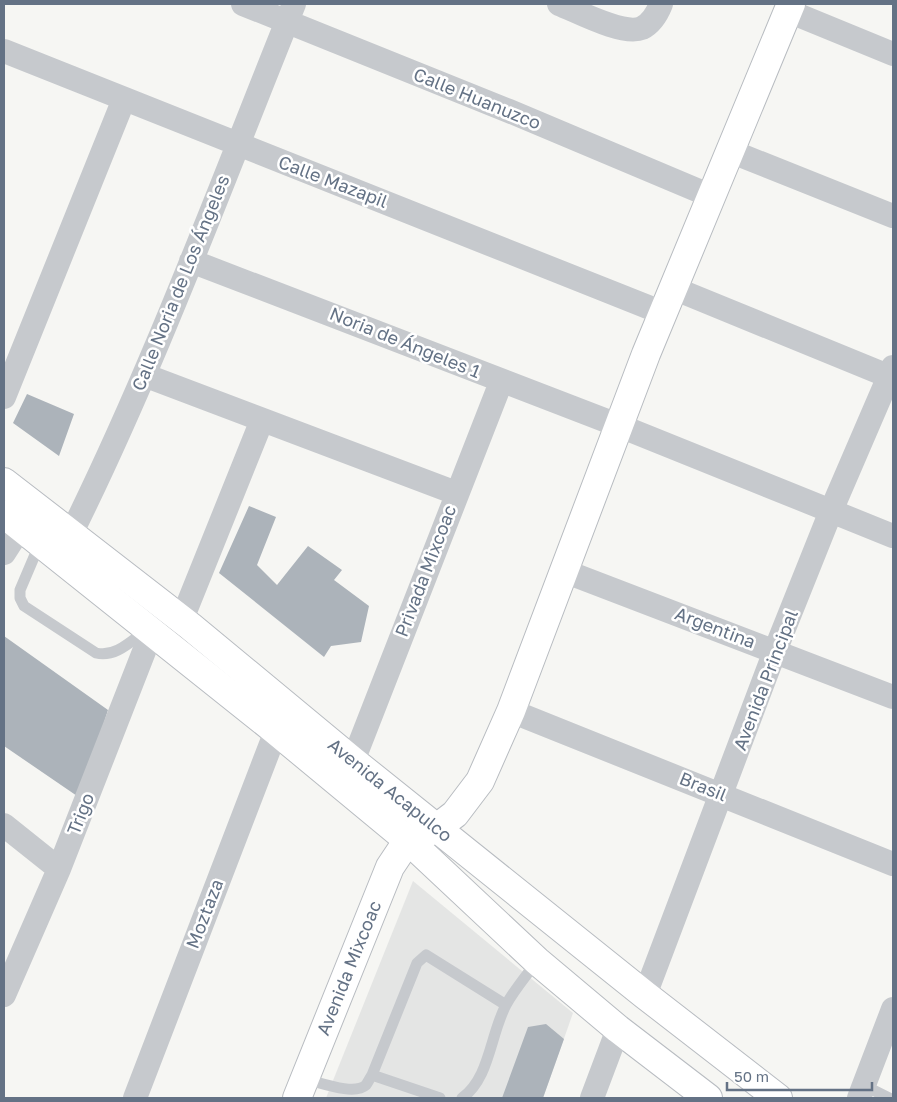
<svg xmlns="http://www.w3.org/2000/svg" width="897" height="1102" viewBox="0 0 897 1102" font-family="'Golos Text',sans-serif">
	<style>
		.built { fill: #e4e5e4 }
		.building { fill: #acb3ba }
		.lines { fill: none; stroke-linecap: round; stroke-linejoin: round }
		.secondary-casing { stroke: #b8bcc1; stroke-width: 30 }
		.lane { stroke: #c6c9cd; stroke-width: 11 }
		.street { stroke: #c6c9cd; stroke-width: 24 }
		.secondary { stroke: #fff; stroke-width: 28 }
		.labels { text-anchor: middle; stroke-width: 5; stroke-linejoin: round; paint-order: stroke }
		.street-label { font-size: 18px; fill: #647285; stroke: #fff }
	</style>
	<rect width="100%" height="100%" fill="#f6f6f3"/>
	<path class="built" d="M413,881L573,1013L543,1098H326Z"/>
	<path class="building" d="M27,394L74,414L59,456L13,423Z
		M249,506L276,517L257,565L277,585L308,546L342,570L334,580L369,606L361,642L331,646L324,657L219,573Z
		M4,636L108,710L80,798L4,746Z
		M546,1024L564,1039L543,1098H502L528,1027Z"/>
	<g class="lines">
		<defs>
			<g id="secondary">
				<path id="s1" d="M4,482L190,626L353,761L645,995L778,1098"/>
				<path d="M4,514L276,731L410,842L537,961L618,1029L708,1098"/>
				<path id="s2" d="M297,1098L390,867L400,852L410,842L438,827L455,814L480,781L511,711L646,354L791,4"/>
			</g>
		</defs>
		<use href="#secondary" class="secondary-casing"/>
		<path class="lane" d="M40,543L20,590V598L24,606L96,653C116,658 132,640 148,629
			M372,1075L440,1098
			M304,1079C319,1082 354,1096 366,1085C368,1082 370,1078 372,1075L417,963L426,955L506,1005
			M863,1085L889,1098
			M462,1098C490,1078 490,1035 506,1005C514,990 527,975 537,961"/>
		<path class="street" d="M243,4L509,111L711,196
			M559,4C577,11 623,36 642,28C652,23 657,14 661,4
			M788,11L893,54
			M4,51L663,313
			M730,151L893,216
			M191,261L620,426L893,536
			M673,288L893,378
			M144,375L456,493
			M4,397L124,99
			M63,550C152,373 220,187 294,4
			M4,553L31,511
			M564,571L893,697
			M182,619L262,420
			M511,711L893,864
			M353,761L501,382
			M4,825L59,869
			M4,995L59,869L152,631
			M645,995L775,651L831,511L893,367
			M135,1098L276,731
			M592,1098L618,1029
			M859,1098L893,1009"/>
		<use href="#secondary" class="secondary"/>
	</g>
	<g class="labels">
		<g class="street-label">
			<text transform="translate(477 99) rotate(22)" y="6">Calle Huanuzco</text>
			<text transform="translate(333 182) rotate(21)" y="6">Calle Mazapil</text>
			<text transform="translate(181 283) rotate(-68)" y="6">Calle Noria de Los Ángeles</text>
			<text transform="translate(405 343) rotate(22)" y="6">Noria de Ángeles 1</text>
			<text transform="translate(426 571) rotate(-69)" y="6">Privada Mixcoac</text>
			<text transform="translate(715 628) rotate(21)" y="6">Argentina</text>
			<text transform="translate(766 680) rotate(-69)" y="6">Avenida Principal</text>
			<text transform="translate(703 787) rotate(22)" y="6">Brasil</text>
			<text dy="6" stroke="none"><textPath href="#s1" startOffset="494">Avenida Acapulco</textPath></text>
			<text transform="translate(81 814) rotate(-68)" y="6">Trigo</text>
			<text transform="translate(205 914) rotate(-69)" y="6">Moztaza</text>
			<text dy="6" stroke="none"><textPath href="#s2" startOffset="140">Avenida Mixcoac</textPath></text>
		</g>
	</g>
	<rect width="897" height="1102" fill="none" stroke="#647285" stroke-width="10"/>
	<path d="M727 1082v8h145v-8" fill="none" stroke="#647285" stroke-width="2.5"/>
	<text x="734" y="1082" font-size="15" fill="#647285" stroke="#ffffff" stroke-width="4" paint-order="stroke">50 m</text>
</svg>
